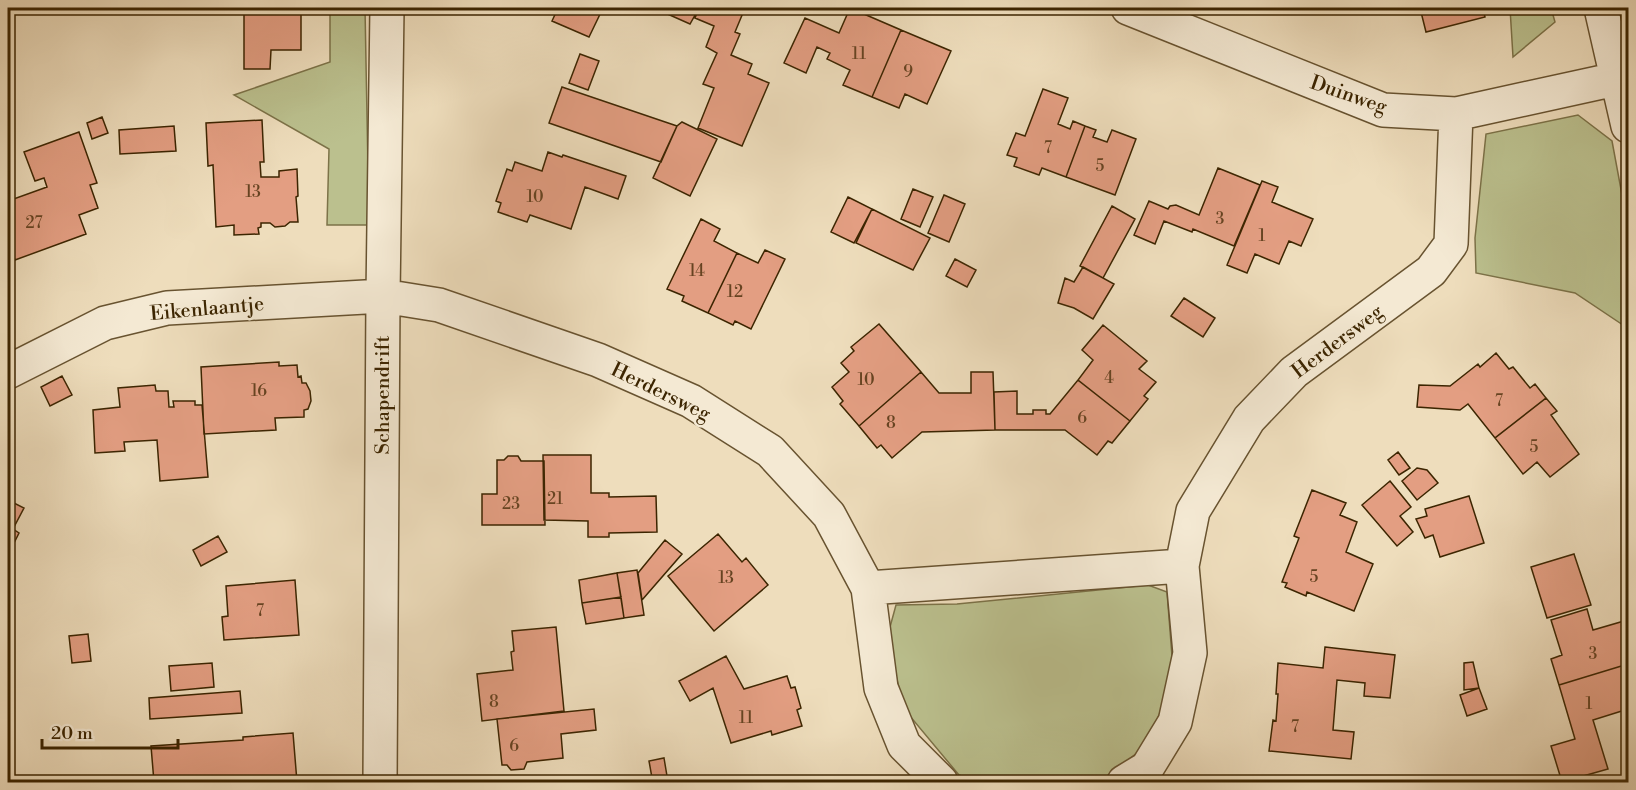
<svg xmlns="http://www.w3.org/2000/svg" width="1636" height="790" viewBox="0 0 1636 790" font-family="'Libre Bodoni',serif">
	<style>
		.green { fill: #bbc08e; stroke: #7c7248; stroke-width: 1.5 }
		.building { fill: #e39e82; stroke: #3c2501; stroke-width: 1.5 }
		.lines { fill: none; stroke-linecap: round; stroke-linejoin: round }
		.minor-casing { stroke: #685330; stroke-width: 36 }
		.minor { stroke: #f4e9d3; stroke-width: 33 }
		.labels { text-anchor: middle; stroke-width: 5; stroke-linejoin: round; paint-order: stroke }
		.number-label { font-size: 16px; fill: #664321 }
		.street-label { font-size: 20px; fill: #3c2501; stroke: #f4e9d3 }
	</style>
	<rect width="100%" height="100%" fill="#eeddbc"/>
	<filter id="stains"><feTurbulence type="fractalNoise" baseFrequency=".00333" numOctaves="4"/><feColorMatrix values="0 0 0 0 .2 0 0 0 0 .09 0 0 0 0 .02 0 0 0 .5 -.17"/></filter>
	<radialGradient id="worn" r=".72"><stop offset=".6" stop-color="#630" stop-opacity="0"/><stop offset="1" stop-color="#630" stop-opacity=".3"/></radialGradient>
	<path class="green" d="M330,8H365L369,225H327L329,149L234,95L330,62Z
		M1510,8H1551L1555,22L1513,57Z
		M1578,115L1612,141L1628,227V324L1623,325L1575,293L1476,273L1475,238L1486,134Z
		M1148,585L1167,592L1173,669L1167,698L1144,747L1108,777L1094,782H979L959,775L904,709L887,638L896,605L957,604Z"/>
	<path class="building" d="M244,8H301V50H271L270,69H244Z
		M558,8H603L589,37L552,21Z
		M654,8H699L690,24Z
		M699,8H745L735,32L740,34L731,55L752,64L748,74L769,83L742,146L698,128L714,88L703,84L717,53L706,47L714,26L695,18Z
		M850,8L901,30L872,97L843,85L850,70L827,59L830,53L817,47L806,73L784,63L805,18L839,33Z
		M1420,8H1483L1485,17L1426,32Z
		M901,30L951,51L927,104L905,94L899,108L872,97Z
		M580,54L599,61L588,90L569,83Z
		M562,87L677,126L661,162L549,123Z
		M1043,89L1068,98L1058,124L1070,129L1073,121L1085,126L1066,177L1042,168L1039,175L1014,166L1017,158L1007,155L1016,133L1025,136Z
		M102,117L108,133L92,139L87,123Z
		M262,120L264,162H260L261,177H279V171L297,169L298,196L296,197L298,222H290L285,226L275,227L270,223H261V227L258,228L259,234L234,235V225L216,227L213,165L208,166L206,123Z
		M682,122L717,139L690,196L653,178L677,126Z
		M174,126L176,151L120,154L119,130Z
		M1085,126L1096,130L1093,137L1107,142L1112,130L1136,139L1115,195L1066,177Z
		M79,132L97,183L90,185L98,208L79,215L86,234L15,260L8,239V201L47,187L44,178L35,181L24,152Z
		M548,152L562,157L563,155L626,176L618,199L585,187L571,229L530,215L527,222L498,212L501,203L496,201L507,169L512,171L515,162L542,171Z
		M1218,168L1260,185L1234,246L1193,229L1192,232L1164,221L1155,244L1134,235L1149,201L1168,209L1170,206L1176,205L1199,215Z
		M1262,181L1278,187L1272,202L1313,219L1301,246L1289,241L1279,264L1255,254L1247,273L1227,265Z
		M913,189L933,197L920,227L901,219Z
		M944,195L965,204L949,242L928,233Z
		M848,197L872,209L854,243L831,232Z
		M1112,206L1135,219L1103,278L1080,266Z
		M872,209L930,238L913,270L856,243Z
		M701,219L720,229L714,241L737,253L708,313L682,301L684,296L667,289Z
		M765,250L785,259L751,329L735,321L733,325L708,313L737,253L758,263Z
		M955,259L976,270L967,287L946,276Z
		M1083,267L1114,284L1093,319L1074,308L1058,303L1065,278L1074,282Z
		M1184,298L1215,318L1203,337L1171,316Z
		M879,324L921,372L859,426L840,404L843,401L832,387L849,372L841,363L854,351L851,347Z
		M1103,325L1147,361L1139,369L1156,382L1144,396L1148,399L1130,421L1078,380L1093,360L1082,350Z
		M1496,353L1509,369L1513,367L1530,388L1535,384L1546,398L1495,438L1468,404L1460,410L1417,407L1419,385L1450,386L1478,364L1480,367Z
		M279,362V366L297,365L298,377L301,376L302,383H306L310,391L311,401L308,409L304,410V417L275,418L276,430L204,434L201,367Z
		M921,372L939,393H971V372H993L995,430L922,432L892,458L881,445L877,448L859,426Z
		M62,376L72,395L50,406L41,387Z
		M1078,380L1130,421L1112,443L1108,441L1097,455L1065,430H995L994,392L1017,391V414H1033V410H1046V414H1050Z
		M155,385L156,391H168L169,407H174L173,401H195V405H202L208,477L160,481L157,440L124,442L125,451L95,453L93,410L120,407L118,388Z
		M1546,398L1557,411L1551,415L1579,454L1550,477L1537,462L1523,474L1495,438Z
		M1398,452L1410,468L1399,475L1388,460Z
		M543,455H591V493H609V497L656,496L657,532L609,533V537H588V521L544,520Z
		M508,456H518L521,461H544L545,525H482V494H497V460H504Z
		M1417,468L1427,470L1438,483L1417,500L1402,481Z
		M1390,481L1411,507L1400,516L1413,532L1397,546L1362,505Z
		M1312,490L1346,503L1340,515L1357,522L1346,552L1373,564L1354,611L1307,592L1306,596L1285,587L1287,583L1282,582L1299,538L1294,536Z
		M1469,496L1484,543L1440,557L1433,535L1425,538L1416,519L1427,516L1425,509Z
		M8,500L24,508L13,529L19,533L9,553L8,552Z
		M718,534L742,562L746,558L768,585L714,631L668,576Z
		M218,536L227,552L201,566L193,550Z
		M665,540L682,554L642,600L638,573Z
		M1574,554L1591,605L1547,618L1531,567Z
		M637,570L644,615L624,618L617,573Z
		M617,573L621,597L582,603L579,580Z
		M295,580L299,635L224,640L222,617L228,616L226,586Z
		M621,597L624,618L586,624L582,603Z
		M1587,609L1593,630L1624,621L1628,636V664L1559,685L1551,659L1562,655L1551,620Z
		M556,627L564,711L482,721L477,674L513,670L511,652L514,651L512,631Z
		M88,634L91,661L72,663L69,636Z
		M1325,647L1395,655L1390,698L1364,696L1365,683L1337,680L1333,730L1354,732L1351,759L1269,751L1273,720L1276,721L1278,694H1276L1278,663L1323,668Z
		M726,656L744,689L787,676L791,688L795,687L801,708L797,710L802,726L772,735L771,731L731,743L713,688L690,701L679,681Z
		M1473,662L1479,688L1464,690V663Z
		M212,663L214,687L171,691L169,666Z
		M1628,664V721L1625,710L1593,720L1608,769L1562,782L1551,746L1575,739L1559,685Z
		M1479,688L1487,709L1467,716L1460,695Z
		M240,691L242,713L150,719L149,698Z
		M594,709L596,730L561,734L563,758L527,762L524,769L511,770L507,765H502L497,719Z
		M293,733L297,782H154L151,746L243,740V737Z
		M664,758L667,776L652,778L649,761Z"/>
	<g class="lines">
		<defs>
			<path id="minor" d="M1128,8L1383,110L1456,114L1616,79
				M1601,8L1628,126
				M8,372L105,323L167,308L383,296L439,305L598,360L691,401L770,451L829,515L868,588L881,688L904,745L941,782
				M868,588L1182,566
				M380,782L383,296L387,8
				M1124,782L1147,768L1175,722L1190,653L1182,566L1193,511L1249,419L1294,372L1431,271L1451,244L1456,114"/>
		</defs>
		<use href="#minor" class="minor-casing"/>
		<use href="#minor" class="minor"/>
	</g>
	<g class="labels">
		<g class="number-label">
			<text x="859" y="59">11</text>
			<text x="908" y="77">9</text>
			<text x="1048" y="153">7</text>
			<text x="1100" y="171">5</text>
			<text x="253" y="197">13</text>
			<text x="535" y="202">10</text>
			<text x="1220" y="224">3</text>
			<text x="34" y="228">27</text>
			<text x="1262" y="241">1</text>
			<text x="697" y="276">14</text>
			<text x="735" y="297">12</text>
			<text x="1109" y="383">4</text>
			<text x="866" y="385">10</text>
			<text x="259" y="396">16</text>
			<text x="1499" y="406">7</text>
			<text x="1082" y="423">6</text>
			<text x="891" y="428">8</text>
			<text x="1534" y="452">5</text>
			<text x="555" y="504">21</text>
			<text x="511" y="509">23</text>
			<text x="1314" y="582">5</text>
			<text x="726" y="583">13</text>
			<text x="260" y="616">7</text>
			<text x="1593" y="659">3</text>
			<text x="494" y="707">8</text>
			<text x="1589" y="709">1</text>
			<text x="746" y="723">11</text>
			<text x="1295" y="732">7</text>
			<text x="514" y="751">6</text>
		</g>
		<g class="street-label">
			<text transform="translate(1349 94) rotate(19)" y="7">Duinweg</text>
			<text transform="translate(207 308) rotate(-5)" y="7">Eikenlaantje</text>
			<text transform="translate(1337 341) rotate(-37)" y="7">Herdersweg</text>
			<text transform="translate(661 391) rotate(26)" y="7">Herdersweg</text>
			<text transform="translate(382 395) rotate(-90)" y="7">Schapendrift</text>
		</g>
	</g>
	<rect width="1636" height="790" fill="none" stroke="#eeddbc" stroke-width="30"/>
	<rect x="9" y="9" width="1618" height="772" fill="none" stroke="#3c2501" stroke-width="3"/>
	<rect x="15" y="15" width="1606" height="760" fill="none" stroke="#3c2501" stroke-width="1.5"/>
	<path d="M42 739v9h136v-9" fill="none" stroke="#3c2501" stroke-width="3"/>
	<text x="51" y="739" font-size="18" fill="#3c2501" stroke="#f4e9d3" stroke-width="4.5" paint-order="stroke">20 m</text>
	<rect width="100%" height="100%" filter="url(#stains)"/>
	<rect width="100%" height="100%" fill="url(#worn)"/>
</svg>
